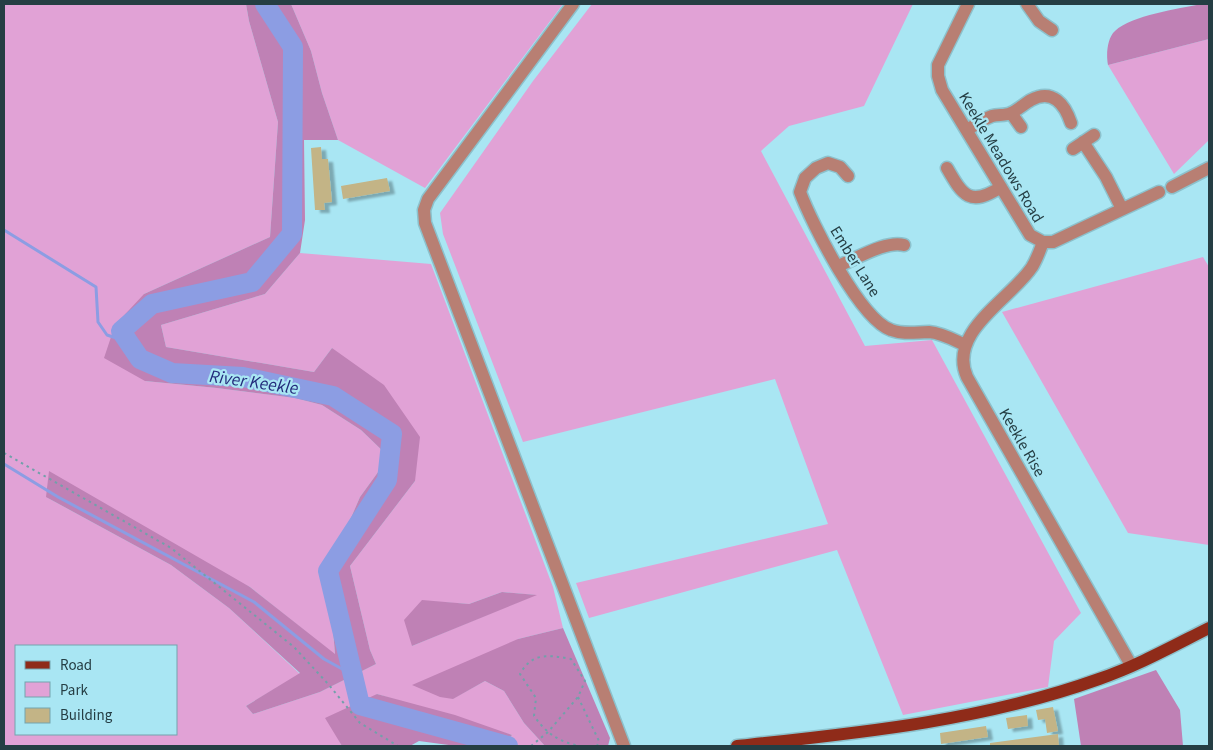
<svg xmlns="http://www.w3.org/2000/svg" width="1213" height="750" viewBox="0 0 1213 750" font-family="'Source Sans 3',sans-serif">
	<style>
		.green { fill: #e1a2d6; fill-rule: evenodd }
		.forest { fill: #bf81b5 }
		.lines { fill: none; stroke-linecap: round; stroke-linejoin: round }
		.stream { stroke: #8c9de3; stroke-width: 3 }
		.river { stroke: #8c9de3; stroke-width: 20 }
		.building { fill: #c3b486; filter: url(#shadow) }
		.minor-casing { stroke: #8cc1cc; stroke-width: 15 }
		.major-casing { stroke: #8cc1cc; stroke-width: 15 }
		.path { stroke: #72a0aa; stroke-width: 2; stroke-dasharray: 2.5 4; stroke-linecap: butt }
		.minor { stroke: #b87f73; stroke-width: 12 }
		.major { stroke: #8f2b19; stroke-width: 12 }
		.labels { text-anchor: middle; stroke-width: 4.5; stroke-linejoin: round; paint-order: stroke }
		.street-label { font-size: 16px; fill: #253e44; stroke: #a9e6f3 }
		.water-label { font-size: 18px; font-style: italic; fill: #242c7c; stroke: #a9e6f3 }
	</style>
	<defs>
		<filter id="shadow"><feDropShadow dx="5" dy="3" stdDeviation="1" flood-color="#0004"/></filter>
	</defs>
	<rect width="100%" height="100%" fill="#a9e6f3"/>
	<path class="green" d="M4,4H246L249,21L278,122L270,237L144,294L145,381L217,388L295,398L322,405L361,430L389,457L360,497L328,571L335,655L250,587L46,497L171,565L229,608L300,674L246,706L253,714L320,692L376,664L370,650L350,566L415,481L332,348L314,372L166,347L161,325L265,294L300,253L431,264L553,587L563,628L518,639L452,699L485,681L504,691L524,723L545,746H502L512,735L377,694L338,738L342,746H4ZM502,592L535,595L412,646L422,601L469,604ZM16,646H176V734H16Z
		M291,4H563L425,188L338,140L322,93L311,51Z
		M592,4H913L864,106L789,126L761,151L865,346L932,340L1081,613L1054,641L1048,687L903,715L837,550L589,618L576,583L828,524L775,379L523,442L443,234L440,213L533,81Z
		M1209,39V140L1174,174L1108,65Z
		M1203,257L1209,267V545L1128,533L1002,312Z"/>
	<path class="forest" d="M246,4H291L311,51L322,93L338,140H304L305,220L300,253L265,294L161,325L166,347L314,372L332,348L384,385L420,437L415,481L350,566L370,650L376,664L320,692L253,714L246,706L300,673L229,608L171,565L46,497L49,471L250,587L335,654L328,571L360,497L389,457L361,430L322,405L295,398L217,388L145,381L104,358L115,325L144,294L270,237L278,122L249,21Z
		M1201,4H1209V39L1108,65C1106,55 1107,38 1115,31C1132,15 1178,9 1201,4Z
		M502,592L537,595L412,646L404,620L422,600L469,604Z
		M563,628L610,738L608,746H545L524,723L504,691L485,681L453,699L440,697L412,685L518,639Z
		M1156,670L1180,710L1183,746H1081L1074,699Z
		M377,694L455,715L512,735L502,746H456L419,741L410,746H342L325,718Z"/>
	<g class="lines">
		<path class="stream" d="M4,230L96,287L98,322L107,335L128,342
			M4,464L58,497L254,602L324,659L353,675"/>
		<path class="river" d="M265,4L293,47L292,234L252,282L152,304L121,331L140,359L172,373L243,377L333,396L392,434L387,480L328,571L360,705L508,746"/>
	</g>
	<path class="building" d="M321,147L322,159H328L332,202L324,203L325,210H315L311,148Z
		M387,178L390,191L343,199L341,186Z
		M1053,707L1058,731L1047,733L1045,719L1038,720L1036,710Z
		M1027,715L1028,726L1008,729L1006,718Z
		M986,726L988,737L941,744L940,733Z
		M1058,734L1059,746H990V743Z"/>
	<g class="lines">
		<defs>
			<path id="minor" d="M573,4L428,199L424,210L425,223L624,746
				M968,4L938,65V76L942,90L1030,235L1043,242H1053L1159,192
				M1027,4L1039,21L1052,30
				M1011,113L1021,127
				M967,130C975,125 983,119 992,116C998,114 1005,116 1011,113C1018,110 1024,104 1031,100C1053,88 1065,105 1071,123
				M1083,142L1106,177L1122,209
				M1073,149L1094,135
				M947,168C963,196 970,207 1001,187
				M848,176L840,167L828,163L816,168L805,178L800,192C812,224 860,319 891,330C904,335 917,332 929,332C942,333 954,340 965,345
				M1172,187L1209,168
				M1043,242C1040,250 1037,259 1032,267C1011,299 947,332 967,377L1131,665
				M838,266C856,259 886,240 904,245"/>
			<path id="major" d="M737,746C859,733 982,721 1099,679C1137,666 1173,646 1209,628"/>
		</defs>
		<use href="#minor" class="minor-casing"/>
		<use href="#major" class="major-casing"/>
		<path class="path" d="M4,453L171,548L294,647L329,685L360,723L398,746
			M578,697L599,741L597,746
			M531,746L548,732L578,697L585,681L571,659C549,655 532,652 520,674L536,698L534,716C547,734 558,741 579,746"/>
		<use href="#minor" class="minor"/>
		<use href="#major" class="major"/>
	</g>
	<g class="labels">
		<g class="street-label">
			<text transform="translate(1002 157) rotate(59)" y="6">Keekle Meadows Road</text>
			<text transform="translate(856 261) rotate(58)" y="6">Ember Lane</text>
			<text transform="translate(1023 442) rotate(60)" y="6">Keekle Rise</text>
		</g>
		<g class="water-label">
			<text transform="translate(254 382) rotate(8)" y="6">River Keekle</text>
		</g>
	</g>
	<rect width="1213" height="750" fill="none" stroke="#253e44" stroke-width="10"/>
	<rect x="15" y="645" width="162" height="90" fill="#a9e6f3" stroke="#74a3ad"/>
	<rect x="25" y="661" width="25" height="8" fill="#8f2b19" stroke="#74a3ad"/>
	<text x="60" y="670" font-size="15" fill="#253e44">Road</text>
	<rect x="25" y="682" width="25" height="15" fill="#e1a2d6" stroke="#74a3ad"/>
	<text x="60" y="695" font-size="15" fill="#253e44">Park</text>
	<rect x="25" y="708" width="25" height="15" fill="#c3b486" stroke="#74a3ad"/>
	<text x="60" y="720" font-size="15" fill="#253e44">Building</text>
</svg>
